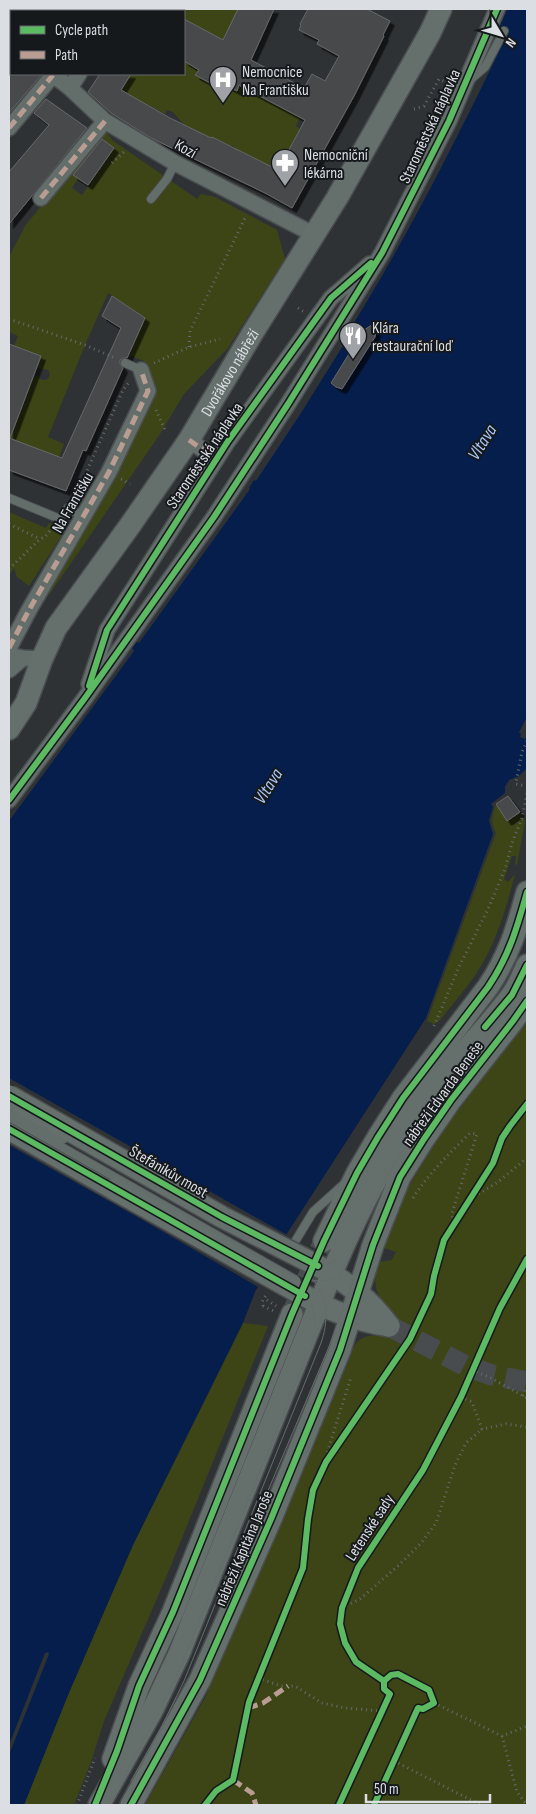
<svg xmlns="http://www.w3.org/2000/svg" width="536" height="1814" viewBox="0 0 536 1814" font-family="'Sofia Sans Condensed',sans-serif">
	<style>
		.green { fill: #3d4517; fill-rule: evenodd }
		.water { fill: #061e4c }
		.pier { fill: #2f3235 }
		.building { fill: #47494c; stroke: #66686b; filter: url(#shadow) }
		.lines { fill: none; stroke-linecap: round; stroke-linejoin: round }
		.secondary-tunnel { stroke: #494c4f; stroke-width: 21; stroke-dasharray: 21 11; stroke-linecap: butt }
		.lane-casing { stroke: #4b4e50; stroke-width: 10 }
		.street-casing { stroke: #4b4e50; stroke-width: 18 }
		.secondary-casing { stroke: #4b4e50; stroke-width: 24 }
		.path { stroke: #656b6b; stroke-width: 3; stroke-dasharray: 1 4; stroke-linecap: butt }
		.lane { stroke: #636e6b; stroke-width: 8 }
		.street { stroke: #636e6b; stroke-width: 15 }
		.secondary { stroke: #65706c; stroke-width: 21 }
		.tram { stroke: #656c6b; stroke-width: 1 }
		.lane-bridge-casing { stroke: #4b4e50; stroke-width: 10; stroke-linecap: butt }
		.secondary-bridge-casing { stroke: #4b4e50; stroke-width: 24; stroke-linecap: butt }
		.path-bridge { stroke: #656b6b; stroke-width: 3; stroke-dasharray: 1 4; stroke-linecap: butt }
		.lane-bridge { stroke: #636e6b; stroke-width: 8 }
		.secondary-bridge { stroke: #65706c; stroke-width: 21 }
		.quiet { stroke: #b99d93; stroke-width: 5; stroke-dasharray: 10 5; stroke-linecap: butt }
		.cycleway-casing { stroke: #16191c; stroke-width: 9 }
		.cycleway { stroke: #5cba63; stroke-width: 6 }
		.labels { text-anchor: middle; stroke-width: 4; stroke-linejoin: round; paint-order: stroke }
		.poi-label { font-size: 16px; fill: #dbdee3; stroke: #16191c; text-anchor: start }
		.street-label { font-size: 16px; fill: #dbdee3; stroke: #16191c }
		.water-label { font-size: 18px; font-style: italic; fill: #a9c6f7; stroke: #16191c }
	</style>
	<defs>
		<filter id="shadow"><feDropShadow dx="4.5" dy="4.5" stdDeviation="0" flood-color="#0009"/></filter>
	</defs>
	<rect width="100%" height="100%" fill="#2f3235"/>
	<path class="green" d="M174,9H238L223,40L184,19V11H172Z
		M184,61L199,70L196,75L213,85L216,80L237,90L239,85L300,117L296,126L300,129L279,167L271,164L269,166L236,149V148L232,145L231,146L212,137L211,138L184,125L173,112L167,110L165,114L121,90L131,74H184Z
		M104,128L112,140L197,199L201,194L215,197L277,230L285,259L228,348L184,394L160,434L49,595L46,592L102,501L156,389L144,361L128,355L145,318L108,293L85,345L48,437L64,444L59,457L10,439L33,378L38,375L40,379L44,380L48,379L50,374L48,370L44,369L40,370L37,365L41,356L14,346L18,336L9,332V257L25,226ZM101,139L114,149L82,195L72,188L78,179L75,176Z
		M9,512L46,528L49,523L65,530L29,586L17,577L14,568L9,576Z
		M496,804L507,821L520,812L525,821L517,865L515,864L516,856H512L504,879L508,882L515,874C506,909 496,944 476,974C465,990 452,1005 440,1020L434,1024L427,1021L496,833C490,823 492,816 496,804Z
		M527,1020V1805H145L205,1698L348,1362C354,1341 360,1335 381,1335L393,1314C377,1297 373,1288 376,1266L380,1262L392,1260L396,1252L381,1247L404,1194L445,1128Z
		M243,1323L268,1326L167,1575L104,1721L91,1762L74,1805H24L68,1695L133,1545Z"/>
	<path class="water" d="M507,9H527V768L519,776L509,780L505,787V793L491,804L493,807L489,821L493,834L426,1018L288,1232L255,1292L243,1323L133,1545L68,1695L24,1805H9V1755L49,1654L48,1652L45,1653L9,1745V821L134,651L132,648L137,642L139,643L250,489L249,488L254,480L256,481L301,413L354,328L352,326C410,232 460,133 508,33L499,29Z"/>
	<path class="pier" d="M527,717V735L525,739L520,737L521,734L519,732Z
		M9,1078L289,1236L260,1288L148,1223L9,1145Z"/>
	<path class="building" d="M238,9H274L251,60L304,88L312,74L325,81L339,56L317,44L319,40L299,30L301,25L300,24L308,9H367L390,21L383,35L384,36L354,96L292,208L265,193L151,138L111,113L88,92L100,74H131L121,90L170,118L211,138L212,137L278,170L305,120L239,85L237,91L216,80L214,85L195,75L199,70L184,61V19L223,40Z
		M9,74H42L9,113Z
		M46,99L87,128L9,224V172L49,125L34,113Z
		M102,139L114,148L88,185L73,175Z
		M112,296L145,318L127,358H124L120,360V364L123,368L86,451L83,450L66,491L9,470V438L62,458L121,328L102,316Z
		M378,321L375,337L342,389L336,387L331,383L360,336L364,330Z
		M9,344L41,356L10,438H9Z
		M508,796L520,812L507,821L496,804Z"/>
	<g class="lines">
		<path class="secondary-tunnel" d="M294,1309L324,1241
			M389,1326L466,1366L492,1375L527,1382"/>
		<defs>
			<path id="lane" d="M470,80L485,67L504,31
				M151,199L167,179L175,163
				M125,363L141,370
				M9,498L60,519L68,508L84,517
				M296,1240L313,1212L344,1184"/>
			<path id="street" d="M105,11L107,9
				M9,24L11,27
				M52,74L70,88L105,121L175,163L315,235
				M70,88L79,74
				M9,128L53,75
				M41,198L105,121
				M189,440L216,459
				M9,648L29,610L109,472L148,391L141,370
				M9,655L23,658L42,659
				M9,670L23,658
				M89,684L107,630L228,441L331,298L370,264
				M9,800L85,698L214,517L288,404L382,253L449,121L497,9"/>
			<g id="secondary">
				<path id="s1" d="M9,729L26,703L42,659L56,628L131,524L189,440L252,334L337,198L430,33L441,9"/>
				<path d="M9,1129L114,1189"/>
				<path d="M324,1241L357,1173L378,1137L403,1098L488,987C509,956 517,928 527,892"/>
				<path d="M320,1267C348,1283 370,1300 389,1326"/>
				<path d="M307,1297C333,1313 360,1321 389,1326"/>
				<path d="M113,1759L139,1686L173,1612L292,1314"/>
				<path d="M99,1805L152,1711L179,1654L329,1280C359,1208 391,1146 438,1084C461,1053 489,1026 511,996C518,987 522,976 527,965"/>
				<path d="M131,1805L200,1680L271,1519L340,1350L373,1245L400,1177L424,1139L451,1100L513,1021L527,1001"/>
			</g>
		</defs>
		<use href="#lane" class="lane-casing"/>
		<use href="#street" class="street-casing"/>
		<use href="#secondary" class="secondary-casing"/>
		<path class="path" d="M136,11L137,9
			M414,109L424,106L439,79L450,84
			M112,163L126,150
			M298,308L304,312
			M9,319L85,345L115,358
			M355,341L357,343
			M189,347L190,331L246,216
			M154,363L189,347L220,339
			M156,410L166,432
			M121,479L130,484
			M77,493L123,390L130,381
			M9,524L40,539
			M9,569L40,539L45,537L53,527
			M527,741L522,752L516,782V784L527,786
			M434,1026L459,967L489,907L505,869L512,843L522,818L527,793
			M413,1198C429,1173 449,1154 470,1133L477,1134L452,1213L453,1223
			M470,1199L498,1182L527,1158
			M267,1300L276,1306
			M263,1306L274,1311
			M472,1370L489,1377L527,1398
			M523,1396L527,1388
			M461,1397L472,1402L482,1429L506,1424L527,1427
			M326,1462L328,1450L351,1377
			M342,1608L360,1599L398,1566L421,1543L436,1523L455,1465L466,1443L482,1429
			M258,1678L281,1686H295L322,1703L345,1708L383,1711
			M434,1703L502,1736L527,1726
			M502,1736L517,1792L527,1805
			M394,1761L481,1805
			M77,1805L95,1758"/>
		<use href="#lane" class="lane"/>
		<use href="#street" class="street"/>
		<use href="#secondary" class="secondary"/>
		<path class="tram" d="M477,1060L516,1011L527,993
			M9,1108C81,1149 154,1191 227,1230C253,1244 297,1260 315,1282C329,1300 328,1323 321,1343L184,1681L161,1728L131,1781
			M9,1117L287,1273C306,1288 317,1304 314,1329
			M296,1264C316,1270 337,1265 350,1247
			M309,1281L329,1280L342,1273
			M256,1519L329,1347L378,1212L403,1165L420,1138L455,1088
			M109,1805L174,1683L329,1301C355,1239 382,1177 421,1122C440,1094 462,1068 483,1041C499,1020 516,999 527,975"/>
		<defs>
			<path id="lane-bridge" d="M9,1108L64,1139
				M9,1117L296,1280"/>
			<path id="secondary-bridge" d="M9,1096L222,1217L318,1266
				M114,1189L305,1296"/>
		</defs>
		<use href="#lane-bridge" class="lane-bridge-casing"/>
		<use href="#secondary-bridge" class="secondary-bridge-casing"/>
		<path class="path-bridge" d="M263,1306L262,1302L266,1295"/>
		<use href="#lane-bridge" class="lane-bridge"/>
		<use href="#secondary-bridge" class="secondary-bridge"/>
		<path class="quiet" d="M9,128L53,75
			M41,198L105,121
			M189,440L216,459
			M9,648L29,610L109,472L148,391L141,370
			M248,1708L263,1703L288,1686
			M233,1780L252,1793L256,1805"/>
		<defs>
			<path id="cycleway" d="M89,686L107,630L228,441L331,298L371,263
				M9,800L85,698L214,517L288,404L382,253L449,121L497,9
				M485,1027L512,995L527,965
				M9,1096L222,1217L318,1266
				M9,1129L305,1296
				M384,1681L356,1662L345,1643L340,1624L342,1608L358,1568L423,1470L461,1397L500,1308L527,1259
				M95,1805L117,1751L139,1686L173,1612L292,1314L324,1241L357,1173L378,1137L403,1098L488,987C509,956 517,928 527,892
				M131,1805L200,1680L271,1519L340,1350L373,1245L400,1177L424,1139L451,1100L513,1021L527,1001
				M205,1805L216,1791L233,1780L249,1702L303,1568L308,1519L313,1490L326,1462L410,1339L431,1294L434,1276L444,1240L493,1163L502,1138L510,1126L527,1104
				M339,1805L390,1694L384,1689V1681
				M374,1805L418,1708L423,1709L434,1703L429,1690L398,1674L391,1675L384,1681"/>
		</defs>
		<use href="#cycleway" class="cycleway-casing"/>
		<use href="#cycleway" class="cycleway"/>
	</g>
	<defs>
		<symbol id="hospital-pin" viewBox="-11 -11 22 30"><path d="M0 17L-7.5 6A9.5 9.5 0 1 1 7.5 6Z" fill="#9fa2a6" stroke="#16191c"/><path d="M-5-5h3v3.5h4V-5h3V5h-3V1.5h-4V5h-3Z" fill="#fff"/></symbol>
		<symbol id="pharmacy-pin" viewBox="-11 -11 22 30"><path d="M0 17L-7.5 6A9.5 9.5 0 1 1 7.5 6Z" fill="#9fa2a6" stroke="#16191c"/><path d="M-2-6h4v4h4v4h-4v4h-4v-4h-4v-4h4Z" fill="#fff"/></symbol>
		<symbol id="restaurant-pin" viewBox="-11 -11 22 30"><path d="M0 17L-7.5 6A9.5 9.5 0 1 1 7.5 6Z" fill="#9fa2a6" stroke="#16191c"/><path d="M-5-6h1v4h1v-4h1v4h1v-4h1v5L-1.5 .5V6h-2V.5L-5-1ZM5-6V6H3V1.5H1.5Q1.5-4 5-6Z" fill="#fff"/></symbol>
	</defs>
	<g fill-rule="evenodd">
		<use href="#hospital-pin" x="207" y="64" width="32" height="43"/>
		<use href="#pharmacy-pin" x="269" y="147" width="32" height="43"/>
		<use href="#restaurant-pin" x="337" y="320" width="32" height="43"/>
	</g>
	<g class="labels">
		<g class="poi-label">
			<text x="242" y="77">Nemocnice<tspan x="242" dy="18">Na Františku</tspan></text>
			<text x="304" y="160">Nemocniční<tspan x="304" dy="18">lékárna</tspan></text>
			<text x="372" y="333">Klára<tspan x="372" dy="18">restaurační loď</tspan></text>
		</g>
		<g class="street-label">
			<text transform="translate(429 126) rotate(-65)" y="6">Staroměstská náplavka</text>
			<text transform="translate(186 148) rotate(29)" y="6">Kozí</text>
			<text dy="6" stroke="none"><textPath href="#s1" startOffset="421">Dvořákovo nábřeží</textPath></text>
			<text transform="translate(204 455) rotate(-56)" y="6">Staroměstská náplavka</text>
			<text transform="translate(72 502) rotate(-60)" y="6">Na Františku</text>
			<text transform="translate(442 1093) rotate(-54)" y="6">nábřeží Edvarda Beneše</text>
			<text transform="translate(169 1171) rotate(30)" y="6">Štefánikův most</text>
			<text transform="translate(369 1527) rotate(-57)" y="6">Letenské sady</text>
			<text transform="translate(243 1548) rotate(-67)" y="6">nábřeží Kapitána Jaroše</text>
		</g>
		<g class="water-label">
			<text transform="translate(482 442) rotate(-58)" y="6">Vltava</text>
			<text transform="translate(268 786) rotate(-58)" y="6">Vltava</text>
		</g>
	</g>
	<rect width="536" height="1814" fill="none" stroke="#dbdee3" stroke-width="20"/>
	<rect x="10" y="10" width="175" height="65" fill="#16191c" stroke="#65686c"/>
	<rect x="20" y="26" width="25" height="8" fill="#5cba63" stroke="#65686c"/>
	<text x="55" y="35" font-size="15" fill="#dbdee3">Cycle path</text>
	<rect x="20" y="51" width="25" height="8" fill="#b99d93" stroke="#65686c"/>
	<text x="55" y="60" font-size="15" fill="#dbdee3">Path</text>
	<g transform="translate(501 35) rotate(128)" stroke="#16191c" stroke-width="4" paint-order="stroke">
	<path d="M0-4L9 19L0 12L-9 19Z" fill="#dbdee3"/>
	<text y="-8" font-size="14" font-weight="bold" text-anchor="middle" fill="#dbdee3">N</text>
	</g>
	<path d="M366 1794v8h124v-8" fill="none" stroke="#dbdee3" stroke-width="2.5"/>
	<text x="374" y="1794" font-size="15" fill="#dbdee3" stroke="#16191c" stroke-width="4" paint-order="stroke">50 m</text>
</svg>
